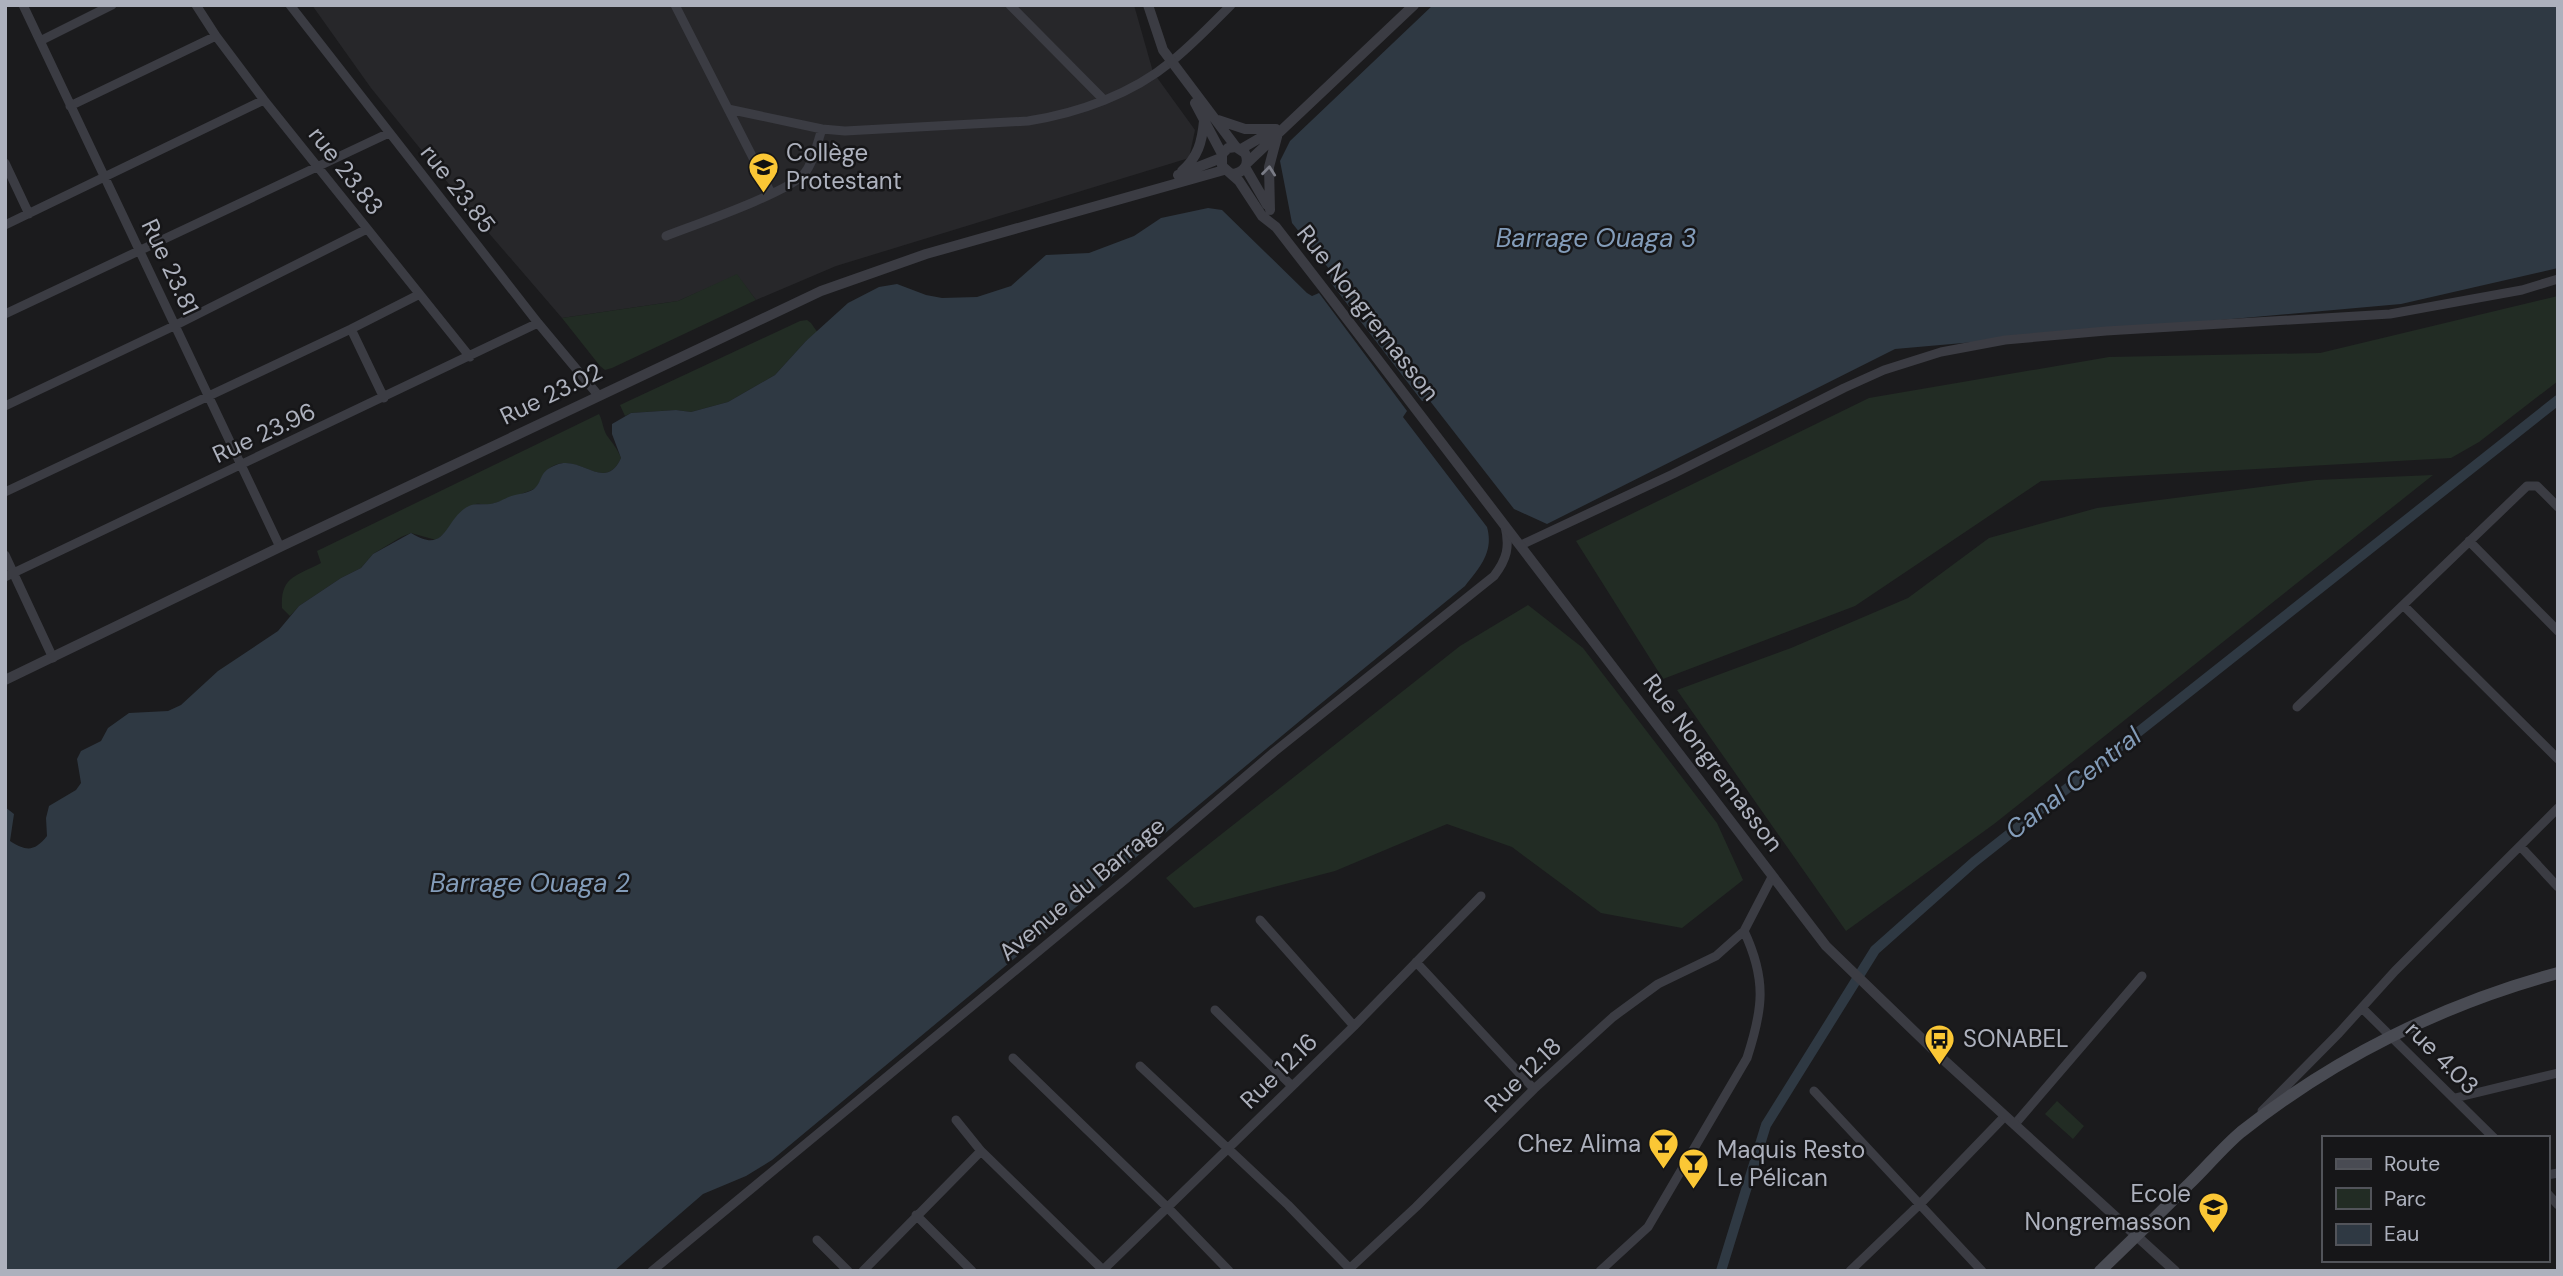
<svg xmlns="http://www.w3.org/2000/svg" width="2563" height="1276" viewBox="0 0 2563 1276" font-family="'DM Sans',sans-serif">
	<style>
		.built { fill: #27272a }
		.green { fill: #222c24 }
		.water { fill: #2f3943 }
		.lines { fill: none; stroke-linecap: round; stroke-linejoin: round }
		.canal { stroke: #2f3943; stroke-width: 10 }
		.minor { stroke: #3b3c43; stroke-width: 9 }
		.tertiary { stroke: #3b3c43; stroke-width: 10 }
		.secondary { stroke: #494b53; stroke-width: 12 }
		.oneway { stroke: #7a7c86 }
		.labels { text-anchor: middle; stroke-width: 5; stroke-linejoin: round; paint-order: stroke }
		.poi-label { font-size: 24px; fill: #adb1bd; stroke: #161618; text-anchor: start }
		.street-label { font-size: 24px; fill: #adb1bd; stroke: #161618 }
		.water-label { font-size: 26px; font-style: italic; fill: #839cb9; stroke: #161618 }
	</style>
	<rect width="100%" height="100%" fill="#1b1b1d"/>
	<path class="built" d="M312,5H1134L1153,72L1195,130L1189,158L836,266L756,300L737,275L678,301L562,318L487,231L371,88Z"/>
	<path class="green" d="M737,274L756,300L612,368L605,370L600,366L562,318L678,301Z
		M2558,296V381L2479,442L2451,458L2041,481L1855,606L1663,679L1576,541L1869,398L2109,357L2320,353Z
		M807,320L811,323L818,333L806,341L775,375L728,402L691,412L676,410L631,413L625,416L620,405L800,321Z
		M599,414C603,421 603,431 608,437C613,444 617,448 621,458C605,493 581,454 555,465C540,472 542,483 534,489C530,491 492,505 487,505C484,505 480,503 476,504C465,508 448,533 436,540L411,533L401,537L373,554L361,568L341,578L299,606L290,616L282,608C280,577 296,576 321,563L317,551Z
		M2433,475L1994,824L1846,931L1677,690L1791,648L1908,598L1989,538L2097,508L2316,480Z
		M1528,605L1583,648L1717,823L1743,880L1682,928L1601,913L1512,847L1447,824L1335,871L1194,908L1166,878L1460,646Z
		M2057,1101L2084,1126L2073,1139L2045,1114Z"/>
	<path class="water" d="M1433,5H2558V268L2401,304L1895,349L1547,524L1514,509L1430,401H1422L1331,283L1330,270L1292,223L1280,161L1290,141Z
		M1208,208L1222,210L1307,293L1312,296L1319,293L1407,411L1403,417L1487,527C1494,552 1480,567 1465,586L1313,710L772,1160L746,1176L703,1194L614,1271H5V807L14,814L10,841C27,852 35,851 47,836L46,818L49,806L76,790L81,783L77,759L81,751L101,741L108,728L129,713L168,711L181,705L218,671L278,631L299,606L341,578L361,568L373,554L411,533C448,556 444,518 469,506C475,503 483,505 490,504C499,503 506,497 515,495C520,494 531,492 535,488C543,480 539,471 556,465C581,454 605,493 621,458L612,434V424L631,413L676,410L691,412L728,402L775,375L806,341L848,303L879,287L897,284L926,295L942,298L977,297L1011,286L1046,255L1089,253L1134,236L1161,218Z"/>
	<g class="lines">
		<path class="canal" d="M1721,1271L1766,1125L1875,950L1974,862L2558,400"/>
		<path class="minor" d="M23,5L280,547
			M196,5L216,36L264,100L470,357
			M290,5L538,323L598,395
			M675,5L771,193
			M1010,5L1104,100
			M40,41L112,5
			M70,106L216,36
			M728,109L822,129L845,131L1028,121C1079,113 1132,94 1172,61C1193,44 1212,24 1231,5
			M5,163L29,214
			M5,225L264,100
			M666,236C694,225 787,193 804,174C814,162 817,143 822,129
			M5,314L389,133
			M351,329L384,398
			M5,406L176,325L367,229
			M5,492L351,329L418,295
			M2469,541L2558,631
			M1521,545L1673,474L1844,388L1884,370L1941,352L2005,340L2106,331L2390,314L2522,290L2558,279
			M5,555L53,658
			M5,577L538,323
			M2404,606L2558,759
			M2297,707L2527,486H2537L2558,507
			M2520,846L2558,887
			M1260,920L1354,1026
			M1416,962L1534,1089
			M2362,1008L2494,1138
			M1215,1010L1291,1085
			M1013,1058L1168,1208L1229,1271
			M1140,1066L1288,1205L1352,1271
			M1814,1091L1982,1271
			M2455,1098L2558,1073
			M2262,1111L2339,1033L2395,971L2558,808
			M956,1120L981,1151L1104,1271
			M2015,1124L2142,976
			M2547,1175L2558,1173
			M2547,1193L2558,1205
			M916,1215L972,1271
			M817,1240L848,1271
			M652,1271L1127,878L1274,752L1494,576C1507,559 1510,547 1505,526
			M863,1271L981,1151
			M1102,1271L1354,1026L1481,896
			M1347,1271L1416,1207L1534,1089L1613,1017L1658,984L1716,956L1744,931
			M1600,1271L1648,1227L1747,1058C1763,1009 1767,980 1744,931L1772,877
			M1850,1271L1921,1203L2005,1116"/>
		<path class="tertiary" d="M1148,5L1163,50L1236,147L1245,153C1250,164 1244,173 1232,174
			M1195,103L1222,154
			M1218,120L1245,129H1276
			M1236,147L1228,148L1222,154V166L1239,181L1262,216L1276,227L1324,289L1826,946L1946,1062L2175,1271
			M1241,149L1272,131
			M1247,163L1414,5
			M1245,167L1267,205
			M1182,171C1198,157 1202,142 1204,121
			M1178,175L1221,158
			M1270,210L1269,167L1277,137
			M5,680L280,547L821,291L926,254L1224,170"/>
		<path class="secondary" d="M2100,1271C2130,1242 2159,1214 2188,1185C2206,1168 2222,1148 2241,1132C2334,1058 2443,1004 2558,973"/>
	</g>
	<defs><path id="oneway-chevron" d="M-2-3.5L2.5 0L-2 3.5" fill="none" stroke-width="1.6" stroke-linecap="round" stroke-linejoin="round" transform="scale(1.75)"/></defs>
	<use class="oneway" href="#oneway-chevron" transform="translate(1269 171) rotate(-84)"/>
	<defs>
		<symbol id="school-pin" viewBox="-11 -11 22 30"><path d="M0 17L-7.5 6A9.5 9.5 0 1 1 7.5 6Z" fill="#fbc735" stroke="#161618"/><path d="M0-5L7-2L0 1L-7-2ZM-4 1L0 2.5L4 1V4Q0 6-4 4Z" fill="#111"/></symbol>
		<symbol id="bus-pin" viewBox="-11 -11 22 30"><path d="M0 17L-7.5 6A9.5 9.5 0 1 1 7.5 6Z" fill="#fbc735" stroke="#161618"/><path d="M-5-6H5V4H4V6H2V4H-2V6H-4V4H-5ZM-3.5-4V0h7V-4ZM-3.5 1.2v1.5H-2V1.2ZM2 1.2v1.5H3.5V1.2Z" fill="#111"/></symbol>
		<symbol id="bar-pin" viewBox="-11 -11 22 30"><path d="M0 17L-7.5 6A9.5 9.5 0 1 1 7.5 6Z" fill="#fbc735" stroke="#161618"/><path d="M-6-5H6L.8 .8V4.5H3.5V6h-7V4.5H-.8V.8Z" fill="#111"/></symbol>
	</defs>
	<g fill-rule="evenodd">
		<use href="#school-pin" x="746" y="150" width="35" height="47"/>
		<use href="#bus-pin" x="1922" y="1022" width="35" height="47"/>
		<use href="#bar-pin" x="1646" y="1126" width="35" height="47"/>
		<use href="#bar-pin" x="1676" y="1146" width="35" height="47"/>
		<use href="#school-pin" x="2196" y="1190" width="35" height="47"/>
	</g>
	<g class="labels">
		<g class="poi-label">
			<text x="786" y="161">Collège<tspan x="786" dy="28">Protestant</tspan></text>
			<text x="1963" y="1047">SONABEL</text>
			<text x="1641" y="1152" text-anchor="end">Chez Alima</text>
			<text x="1717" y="1158">Maquis Resto<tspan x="1717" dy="28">Le Pélican</tspan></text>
			<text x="2191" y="1202" text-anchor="end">Ecole<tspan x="2191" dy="28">Nongremasson</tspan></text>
		</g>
		<g class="street-label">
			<text transform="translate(346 171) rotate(52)" y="8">rue 23.83</text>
			<text transform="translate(458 189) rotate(52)" y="8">rue 23.85</text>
			<text transform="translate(170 267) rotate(65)" y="8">Rue 23.81</text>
			<text transform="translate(1368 313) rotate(52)" y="8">Rue Nongremasson</text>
			<text transform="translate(551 394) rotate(-26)" y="8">Rue 23.02</text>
			<text transform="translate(264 433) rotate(-25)" y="8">Rue 23.96</text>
			<text transform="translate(1713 763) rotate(53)" y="8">Rue Nongremasson</text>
			<text transform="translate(1082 889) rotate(-40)" y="8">Avenue du Barrage</text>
			<text transform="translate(2442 1058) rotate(45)" y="8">rue 4.03</text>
			<text transform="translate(1279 1071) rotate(-44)" y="8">Rue 12.16</text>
			<text transform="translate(1523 1075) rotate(-44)" y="8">Rue 12.18</text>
		</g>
		<g class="water-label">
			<text x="1596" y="247">Barrage Ouaga 3</text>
			<text transform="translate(2073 783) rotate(-38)" y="9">Canal Central</text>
			<text x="530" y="892">Barrage Ouaga 2</text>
		</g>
	</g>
	<rect width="2563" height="1276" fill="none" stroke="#adb1bd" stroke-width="14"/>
	<rect x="2322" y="1136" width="228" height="126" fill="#161618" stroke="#52545a" stroke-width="2"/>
	<rect x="2336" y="1159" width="35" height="10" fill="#494b53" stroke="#52545a" stroke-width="2"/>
	<text x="2384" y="1171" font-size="21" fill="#adb1bd">Route</text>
	<rect x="2336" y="1188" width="35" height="21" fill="#222c24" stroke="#52545a" stroke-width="2"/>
	<text x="2384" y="1206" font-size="21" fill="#adb1bd">Parc</text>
	<rect x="2336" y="1224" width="35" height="21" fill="#2f3943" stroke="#52545a" stroke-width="2"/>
	<text x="2384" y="1241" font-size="21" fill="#adb1bd">Eau</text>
</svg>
